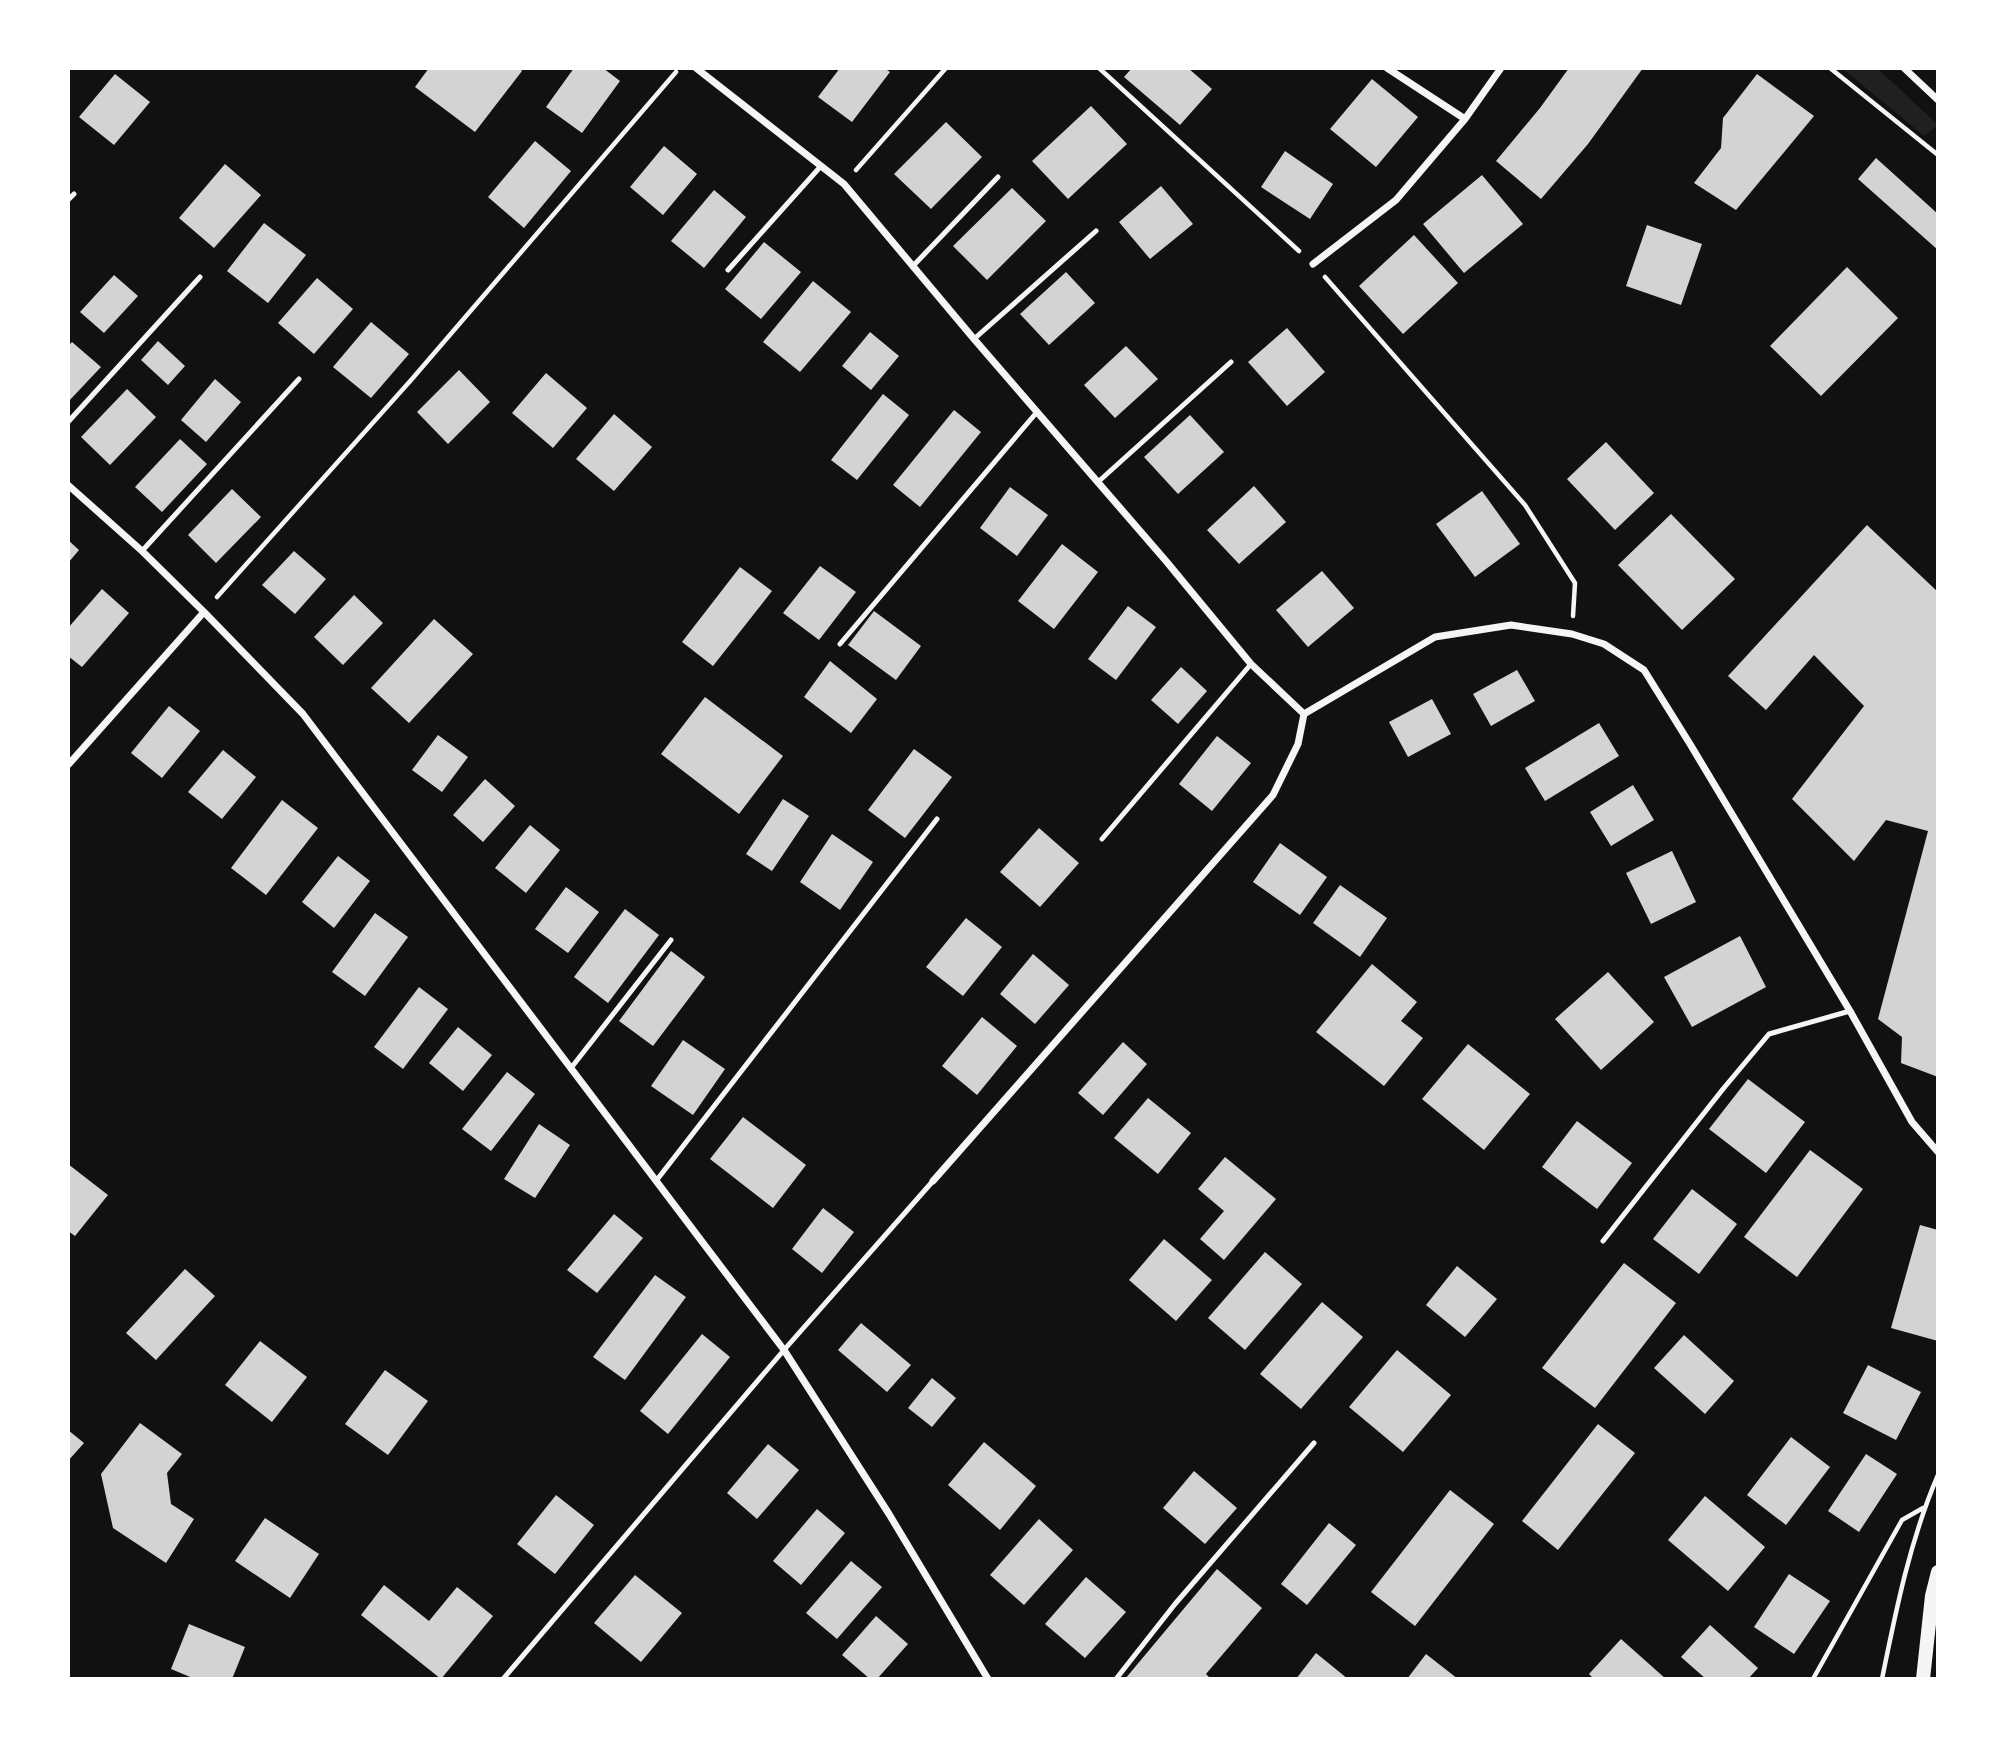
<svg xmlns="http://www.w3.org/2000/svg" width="2006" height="1747" viewBox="0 0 2006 1747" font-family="Poppins,sans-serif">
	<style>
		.green { fill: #202020 }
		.building { fill: #d3d3d3 }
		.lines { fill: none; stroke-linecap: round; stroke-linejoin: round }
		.path { stroke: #f5f5f5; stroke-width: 4.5 }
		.service { stroke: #f5f5f5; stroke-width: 5 }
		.minor { stroke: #f5f5f5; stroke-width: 7 }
		.secondary { stroke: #f5f5f5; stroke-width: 14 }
	</style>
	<rect width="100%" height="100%" fill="#111"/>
	<path class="green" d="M1842,68H1877L1938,125L1924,136Z"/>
	<path class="building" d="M429,68H519L522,71L475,132L415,87Z
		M574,68H603L620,81L582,133L546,107Z
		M840,68H884L890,72L852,122L818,97Z
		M1132,68H1188L1212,89L1180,125L1124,77Z
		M1569,68H1643L1588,144L1541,199L1496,161L1540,108Z
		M115,74L150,102L114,145L79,117Z
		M1757,74L1814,116L1736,210L1694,183L1721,148L1723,118Z
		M1372,79L1418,117L1376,167L1330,129Z
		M1091,106L1127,144L1068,199L1032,161Z
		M946,122L982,157L931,209L894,174Z
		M535,141L571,171L524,228L488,197Z
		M664,146L697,174L663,215L630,187Z
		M1285,151L1333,184L1310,219L1261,187Z
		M1876,158L1938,214V250L1858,179Z
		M225,164L261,195L214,248L179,218Z
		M1482,175L1523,224L1464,273L1423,224Z
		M1161,186L1193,224L1150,259L1119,222Z
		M1012,188L1046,221L987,280L953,246Z
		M714,190L746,217L704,268L671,241Z
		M264,223L306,255L268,303L227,271Z
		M1647,225L1702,244L1681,305L1626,286Z
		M1414,235L1458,283L1403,334L1359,286Z
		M764,242L801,272L761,319L725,289Z
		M1847,267L1898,318L1821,396L1770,346Z
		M1066,272L1095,303L1049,345L1020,314Z
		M114,275L138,296L104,333L80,312Z
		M317,278L353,309L314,354L278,323Z
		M813,281L851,312L800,372L763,342Z
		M371,322L409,354L371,398L333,367Z
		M1287,328L1325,372L1287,406L1248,362Z
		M870,332L899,356L871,390L842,366Z
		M158,341L185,366L168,385L141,360Z
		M72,342L101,367L68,402V346Z
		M1126,346L1158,379L1115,418L1084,385Z
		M459,370L490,402L448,444L417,412Z
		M546,373L587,408L553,448L512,413Z
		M215,379L241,402L206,442L181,420Z
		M127,389L156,417L110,465L81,437Z
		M883,394L909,415L857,480L831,460Z
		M954,410L981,432L920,507L893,485Z
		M614,414L652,447L614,491L576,459Z
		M1190,415L1224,452L1178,494L1144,457Z
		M180,439L207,464L162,512L135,487Z
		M1606,442L1654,493L1615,530L1567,479Z
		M1254,486L1286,522L1239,564L1207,530Z
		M1010,487L1048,515L1017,556L980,528Z
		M232,489L261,517L216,563L188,535Z
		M1482,491L1520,544L1475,577L1436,524Z
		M1671,514L1735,579L1682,630L1618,565Z
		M1867,525L1938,592V1077L1901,1063L1902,1037L1878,1019L1928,831L1886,820L1854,861L1792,799L1864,706L1814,655L1766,710L1728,676Z
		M68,540L79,550L68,563Z
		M1062,544L1098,572L1054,629L1018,601Z
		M294,551L326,579L295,614L262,585Z
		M820,566L856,592L819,640L783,613Z
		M740,567L772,591L713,666L682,642Z
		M1322,571L1354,608L1308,647L1276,610Z
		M102,589L129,613L82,667L68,656V628Z
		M354,595L383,623L343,665L314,637Z
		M1128,606L1156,627L1116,680L1088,659Z
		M874,611L921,646L896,680L848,645Z
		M434,619L473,654L409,723L371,688Z
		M830,661L877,699L851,733L804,697Z
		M1181,667L1207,691L1178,724L1151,700Z
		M1517,670L1535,701L1491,726L1473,694Z
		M705,697L783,756L739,814L661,754Z
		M1432,699L1451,734L1408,757L1389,722Z
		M169,706L200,731L162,778L131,753Z
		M1599,723L1619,756L1545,801L1525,768Z
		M438,735L468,757L442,792L412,770Z
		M1217,736L1251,763L1212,811L1179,784Z
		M914,749L952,777L905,838L868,810Z
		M223,750L256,777L222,819L188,792Z
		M485,779L515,806L483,842L453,815Z
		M1633,785L1654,820L1611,846L1590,812Z
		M783,799L809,816L772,871L746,854Z
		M282,800L318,828L266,895L231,868Z
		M530,825L560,850L526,893L495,868Z
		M1039,828L1079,863L1040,907L1000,872Z
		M832,834L873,862L840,910L800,882Z
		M1280,843L1327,877L1300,915L1253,882Z
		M1672,851L1696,902L1651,924L1626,873Z
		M338,856L370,881L334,928L302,902Z
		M1340,885L1387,918L1360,957L1313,923Z
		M566,887L599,912L568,953L535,929Z
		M625,909L659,935L608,1003L574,977Z
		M375,913L408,937L365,996L332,972Z
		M966,918L1002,947L963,996L926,967Z
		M1740,936L1766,987L1692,1027L1664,977Z
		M671,951L705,977L653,1046L619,1021Z
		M1033,954L1069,985L1035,1024L1000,994Z
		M1372,964L1417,1002L1401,1021L1423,1038L1384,1086L1316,1032Z
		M1608,972L1654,1022L1601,1070L1555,1019Z
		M419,987L448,1009L403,1069L374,1047Z
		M982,1017L1017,1046L977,1095L942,1066Z
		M458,1027L492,1055L463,1091L429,1063Z
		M683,1040L725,1069L693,1115L651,1086Z
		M1123,1042L1147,1064L1103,1115L1078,1093Z
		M1468,1044L1530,1094L1484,1150L1422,1099Z
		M507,1072L535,1094L491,1151L462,1129Z
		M1748,1079L1805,1122L1766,1173L1709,1129Z
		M1148,1098L1191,1133L1158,1174L1114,1138Z
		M743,1117L806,1165L773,1208L710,1159Z
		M1577,1121L1632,1163L1597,1209L1542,1167Z
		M539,1124L570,1145L535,1198L504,1179Z
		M1810,1150L1863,1189L1797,1277L1744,1237Z
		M1225,1157L1276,1199L1224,1260L1200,1239L1224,1211L1198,1189Z
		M68,1164L108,1195L75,1236L68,1231Z
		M1692,1189L1737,1224L1699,1274L1653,1239Z
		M823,1208L854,1232L822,1273L792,1249Z
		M614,1214L643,1238L597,1293L567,1270Z
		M1920,1225L1938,1230V1341L1891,1328Z
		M1164,1239L1212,1280L1176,1321L1129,1280Z
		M1265,1252L1302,1284L1245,1350L1208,1318Z
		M1624,1263L1676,1303L1595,1408L1542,1368Z
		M1457,1266L1497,1299L1465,1337L1426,1305Z
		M185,1269L215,1296L156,1360L126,1333Z
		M655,1275L686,1297L625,1380L593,1357Z
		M1322,1302L1363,1337L1301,1409L1260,1374Z
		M861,1323L911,1365L887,1392L838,1350Z
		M702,1334L730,1357L668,1434L640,1411Z
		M1684,1335L1734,1381L1705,1414L1654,1368Z
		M260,1341L307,1377L272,1422L225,1385Z
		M1397,1350L1451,1395L1403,1452L1349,1407Z
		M1868,1365L1921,1392L1896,1440L1843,1413Z
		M385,1370L428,1401L388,1455L345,1424Z
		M932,1378L956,1398L932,1427L908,1408Z
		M140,1423L182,1454L167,1473L171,1504L194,1519L166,1563L113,1528L101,1474Z
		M1598,1424L1635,1453L1558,1550L1522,1521Z
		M68,1430L84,1443L68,1461Z
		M1791,1437L1830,1467L1786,1525L1747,1495Z
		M984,1442L1036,1486L1000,1530L948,1485Z
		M768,1444L799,1470L757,1519L727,1493Z
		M1866,1454L1897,1474L1859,1532L1828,1511Z
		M1194,1471L1237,1508L1205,1544L1163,1508Z
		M1450,1490L1494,1524L1415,1626L1371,1592Z
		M556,1495L594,1525L555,1574L517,1544Z
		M1705,1496L1765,1547L1728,1591L1668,1540Z
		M817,1509L845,1533L801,1585L773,1561Z
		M265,1518L319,1554L290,1598L235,1561Z
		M1039,1519L1073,1550L1024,1605L990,1575Z
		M1329,1523L1356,1545L1307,1605L1281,1584Z
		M851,1561L882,1587L837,1639L806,1613Z
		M1217,1569L1262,1608L1206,1674L1211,1679H1125Z
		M1789,1574L1830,1601L1794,1654L1754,1627Z
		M635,1575L682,1613L641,1662L594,1623Z
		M1086,1577L1126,1612L1085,1658L1045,1624Z
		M384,1585L429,1621L457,1587L493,1616L441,1679L361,1615Z
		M876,1616L908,1644L877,1679H870L842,1655Z
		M189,1624L245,1647L232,1679H195L171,1669Z
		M1710,1625L1758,1668L1748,1679H1706L1681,1657Z
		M1621,1639L1666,1679H1594L1589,1674Z
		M1316,1653L1348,1679H1296Z
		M1426,1654L1458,1679H1407Z"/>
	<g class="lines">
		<path class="path" d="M1099,68L1299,251
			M1830,68L1938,155
			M856,170L946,68
			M1325,277L1525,505L1575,583L1573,616
			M217,597L412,379L676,72
			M1813,1679L1902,1520L1923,1508
			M1882,1679C1896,1610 1910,1540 1938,1475"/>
		<path class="service" d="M68,200L74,194
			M913,266L998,177
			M728,270L821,166
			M974,339L1096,231
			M68,422L200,277
			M1098,482L1231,362
			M142,551L299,379
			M840,644L1037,412
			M1102,839L1251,664
			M571,1068L671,940
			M656,1181L937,819
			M1603,1241L1723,1089L1769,1034L1850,1011
			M503,1679L784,1350L933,1181
			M1116,1679L1175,1604L1314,1443"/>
		<path class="minor" d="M696,68L844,184L974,339L1166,561L1251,664L1304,714
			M1387,68L1465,119
			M1904,68L1938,100
			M1313,264L1396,200L1465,119L1501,68
			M68,485L142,551L204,612L303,714L784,1350L889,1514L988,1679
			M1304,714L1435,637L1511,625L1572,634L1604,644L1644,670L1690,744L1850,1011L1912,1122L1938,1152
			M68,765L204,612
			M933,1181L1273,795L1298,744L1304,714"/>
		<path class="secondary" d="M1923,1679L1932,1596L1938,1572"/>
	</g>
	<rect width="2006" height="1747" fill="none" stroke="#ffffff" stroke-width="140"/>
</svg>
